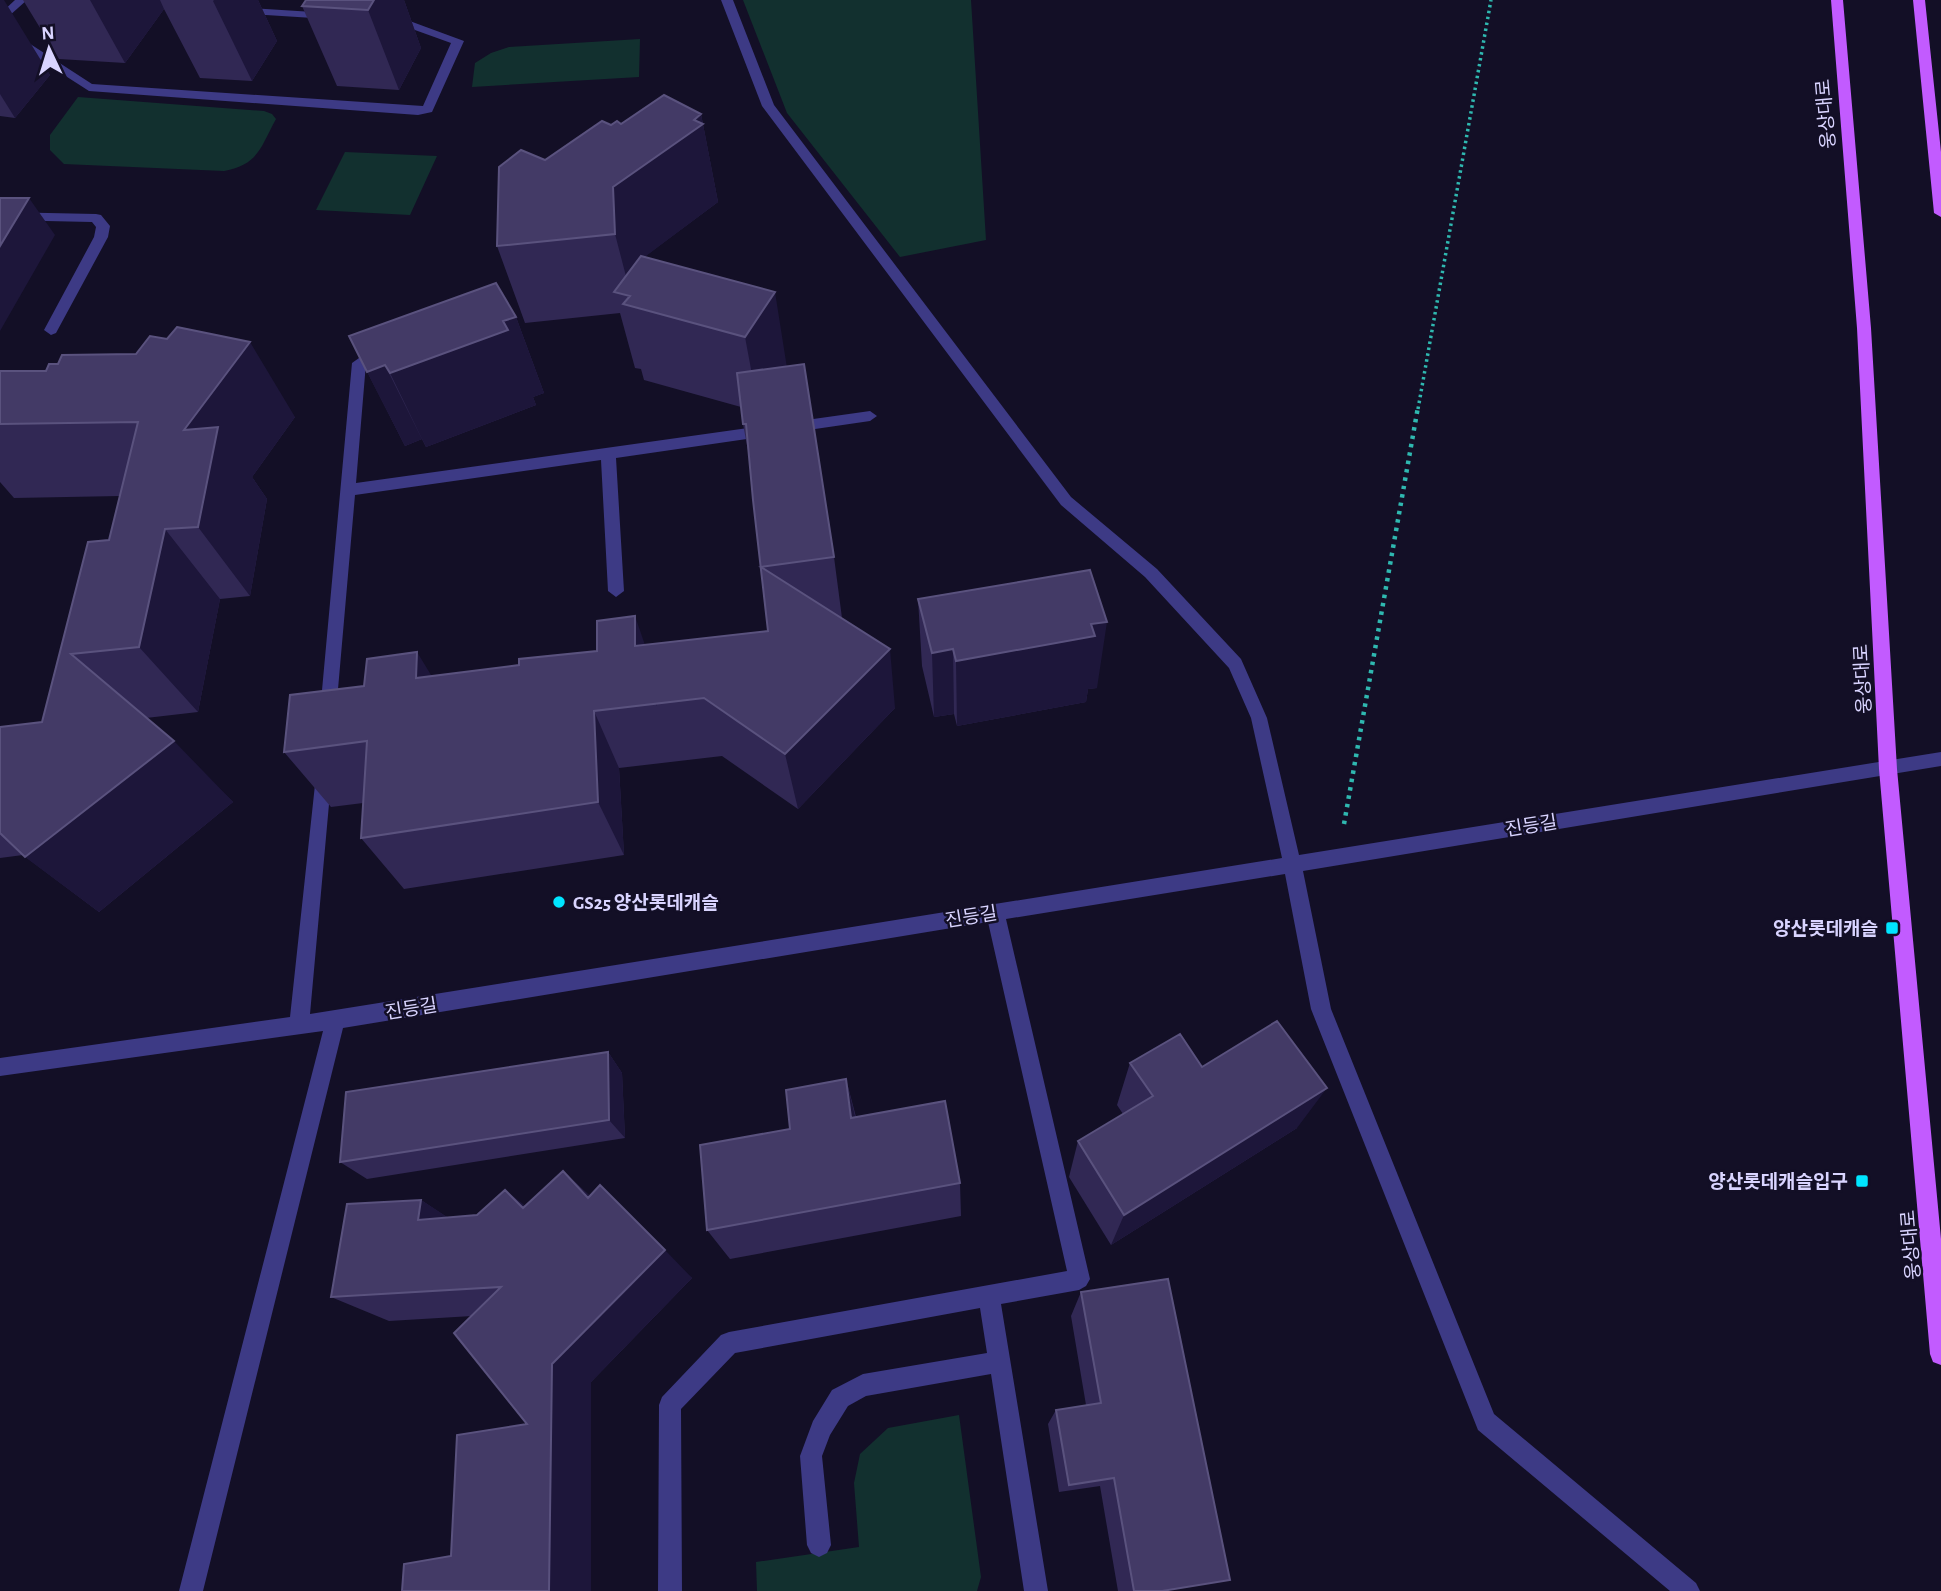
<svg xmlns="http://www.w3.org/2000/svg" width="1941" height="1591" viewBox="0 0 1941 1591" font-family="'Alegreya Sans','Noto Sans KR',sans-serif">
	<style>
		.green { fill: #12302f }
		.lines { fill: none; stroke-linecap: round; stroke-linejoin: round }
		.path-far1 { stroke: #2fb8b0; stroke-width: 3.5; stroke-dasharray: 2.5 3.5; stroke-linecap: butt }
		.path { stroke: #2fb8b0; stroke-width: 4.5; stroke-dasharray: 3.5 5; stroke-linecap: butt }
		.minor { fill: #3d3a85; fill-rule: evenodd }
		.major { fill: #c25bff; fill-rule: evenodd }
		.wall { fill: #312854 }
		.shaded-wall { fill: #1d163a }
		.building { fill: #433a66; stroke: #5a527e; stroke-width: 2 }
		.poi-dot { fill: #00e5ff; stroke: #130f26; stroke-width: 2.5 }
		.labels { text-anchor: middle; stroke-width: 5; stroke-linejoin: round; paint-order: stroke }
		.street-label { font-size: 19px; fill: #d9d4ff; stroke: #130f26 }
		.poi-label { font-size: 19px; font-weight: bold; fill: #d9d4ff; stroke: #130f26; text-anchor: end }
	</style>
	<rect width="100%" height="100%" fill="#130f26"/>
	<path class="green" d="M743,0H971L986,240L900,257L787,113Z
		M640,39L639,77L472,87L475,63L491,53L509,47Z
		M78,97L264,111L272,114L276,119C260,148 259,164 224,171L64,164L50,150V135Z
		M345,152L437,156L410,215L316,210Z
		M959,1415L981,1577L977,1591H757L756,1562L859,1547L854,1483L860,1454L888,1428Z"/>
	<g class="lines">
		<path class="path-far1" d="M1418,409L1491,0"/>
		<path class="path" d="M1344,824L1418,407"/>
		<path class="minor" d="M15,0H27L0,24V14Z
			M209,0H221L234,7L329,13L335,16L329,19L233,13L211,6Z
			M721,0H733L774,105L1071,497L1157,569L1241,659L1267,718L1299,855L1941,752V766L1303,871L1331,1009L1494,1414L1696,1583L1700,1591H1670L1478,1430L1311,1009L1285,874L1006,919L1090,1279L1086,1286L1079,1290L1001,1304L1048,1591H1024L991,1374L866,1396L848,1406L830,1435L822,1456L831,1545L827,1553L819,1557L811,1553L807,1545L800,1456L813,1421L832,1390L863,1374L987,1353L980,1308L735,1353L681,1409L682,1591H658L659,1405L662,1397L721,1335L729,1332L1067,1271L988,922L343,1028L203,1591H179L323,1031L0,1076V1058L290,1017L317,766L323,764L329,766L332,771L310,1014L1282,858L1251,718L1229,668L1145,577L1061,505L762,106Z
			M392,18L407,20L464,41L432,112L418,115L89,91L0,34V26L4,27L92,84L423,106L451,43L401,25L388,23V19Z
			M0,212L96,214L101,215L110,226L108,237L56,333L51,335L44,330L94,237L96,227L92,222L0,220Z
			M359,358L366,363L356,483L870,411L877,416L870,421L616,458L624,591L616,597L608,591L601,460L355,495L336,712L334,717H322L320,712L352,363Z"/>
		<path class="major" d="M1831,0H1843L1871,328L1897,769L1941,1239V1365L1933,1362L1930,1354L1879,769L1857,328Z
			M1913,0H1925L1941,152V217L1934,213Z"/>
	</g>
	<path class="wall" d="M0,0L50,75L15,118L0,116Z
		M23,0H258L277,41L252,81L200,78L164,9L125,63L59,59Z
		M404,0L421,48L399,90L337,86L302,6Z
		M701,114L718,202L644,257L786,366L834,557L842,618L895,708L798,809L722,756L619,768L624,855L404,889L361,838L363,803L331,807L284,752L432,676L519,665L645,645L768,631L749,456L743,424L741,407L644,380L641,369L635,368L620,313L525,323L497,246L545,160L611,125Z
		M516,317L544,393L533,397L536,405L426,447L422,439L405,446L349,336Z
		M0,371L295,417L252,477L267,499L250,596L220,599L198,712L146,718L233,802L99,912L23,855L0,858V727L42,722L109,540L120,496L14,498L0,482Z
		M918,599L1097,688L1088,689L1086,702L957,726L954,714L934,717L922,666Z
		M608,1052L622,1073L625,1138L367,1179L340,1162Z
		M1130,1063L1202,1067L1297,1128L1111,1245L1069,1177L1078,1141L1123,1114L1117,1105Z
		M846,1079L856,1117L960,1183L961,1216L730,1259L707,1230L790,1129Z
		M563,1171L590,1196L692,1278L591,1382L451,1556L527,1424L472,1316L389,1321L331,1297L421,1200L448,1218L477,1215L525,1206Z
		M1081,1292L1162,1591H1118L1100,1486L1059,1492L1048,1424L1056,1410L1086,1405L1071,1316Z"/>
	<path class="shaded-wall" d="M0,0H4L50,75L15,118L0,94Z
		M90,0H160L164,9L125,63Z
		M214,0H258L277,41L252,81L213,1Z
		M374,0H404L421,48L399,90L368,10Z
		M701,114L718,202L634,265L635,307H634L615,234L613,187Z
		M29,198L55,235L0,331V246Z
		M775,292L787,368L759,412L745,337Z
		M516,317L544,393L533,397L536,405L426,447L390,373L503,321Z
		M250,342L295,417L252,477L267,499L250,596L198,527L184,430Z
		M385,365L422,439L405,446L367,372Z
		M165,529L220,599L198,712L139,647Z
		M635,616L656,677L657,706L635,646Z
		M1107,622L1097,688L1088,689L1086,702L957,726L956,661L1091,624Z
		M890,649L895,708L798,809L785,754Z
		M953,649L954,714L934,717L932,653Z
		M417,652L453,711L416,678Z
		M594,711L619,768L624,855L598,802Z
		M174,741L233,802L99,912L25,857Z
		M608,1052L622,1073L625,1138L609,1120Z
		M846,1079L856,1120L851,1118Z
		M1327,1088L1297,1128L1111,1245L1124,1215Z
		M563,1171L598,1204L588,1198Z
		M505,1190L546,1222L523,1208Z
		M421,1200L469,1231L418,1220Z
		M665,1250L692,1278L591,1382V1591H549L552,1364Z"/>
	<path class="building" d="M306,0H374L368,10L302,6Z
		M664,95L701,114L694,120L703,124L613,187L615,234L497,246L499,167L521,150L545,160L602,121L611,125L617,121L621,124Z
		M0,198H29L0,246Z
		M641,256L775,292L745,337L623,304L630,296L614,292Z
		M496,283L516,317L503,321L508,330L390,373L385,365L367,372L349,336Z
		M177,327L250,342L184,430L218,427L198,527L165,529L139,647L71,654L174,741L25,857L0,833V727L42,722L88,542L109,540L138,422L0,424V371H46L49,364H58L62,355L136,354L150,336L167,339Z
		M804,364L834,557L761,567L890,649L785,754L704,698L594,711L598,802L361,838L367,741L284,752L290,695L364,686L367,659L417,652L416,678L519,665V659L597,651V621L635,616V646L768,631L753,500L746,424H743L737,373Z
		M1090,570L1107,622L1091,624L1095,636L956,661L953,649L932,653L918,599Z
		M1277,1021L1327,1088L1124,1215L1078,1141L1153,1096L1130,1063L1180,1034L1202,1067Z
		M608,1052L609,1120L340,1162L346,1092Z
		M846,1079L851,1118L945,1101L960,1183L707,1230L700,1145L790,1129L786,1090Z
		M563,1171L588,1198L600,1185L665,1250L552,1364L549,1591H402L404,1564L451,1556L457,1435L527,1424L454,1333L501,1287L331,1297L347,1204L421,1200L418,1220L477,1215L505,1190L523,1208Z
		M1168,1279L1230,1580L1162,1591H1134L1114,1478L1069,1485L1056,1410L1101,1403L1081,1292Z"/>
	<g class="poi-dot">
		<circle cx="559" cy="902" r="7"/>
		<rect x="1885" y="921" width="14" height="14" rx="3.5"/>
		<rect x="1855" y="1174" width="14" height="14" rx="3.5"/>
	</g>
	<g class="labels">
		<g class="street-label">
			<text transform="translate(1825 114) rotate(-95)" y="7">웅상대로</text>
			<text transform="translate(1862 679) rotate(-93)" y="7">웅상대로</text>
			<text transform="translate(1531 825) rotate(-9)" y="7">진등길</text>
			<text transform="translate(971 916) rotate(-9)" y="7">진등길</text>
			<text transform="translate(411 1008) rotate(-9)" y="7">진등길</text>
			<text transform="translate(1910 1245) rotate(-95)" y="7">웅상대로</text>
		</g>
		<g class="poi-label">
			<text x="573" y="909" text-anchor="start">GS25 양산롯데캐슬</text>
			<text x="1878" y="935">양산롯데캐슬</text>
			<text x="1848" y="1188">양산롯데캐슬입구</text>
		</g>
	</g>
	<g transform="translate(49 49) rotate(356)" stroke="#130f26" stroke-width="5" paint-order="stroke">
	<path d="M0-5L12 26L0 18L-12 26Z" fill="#d9d4ff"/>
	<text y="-10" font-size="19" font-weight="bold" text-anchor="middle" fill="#d9d4ff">N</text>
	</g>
</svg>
